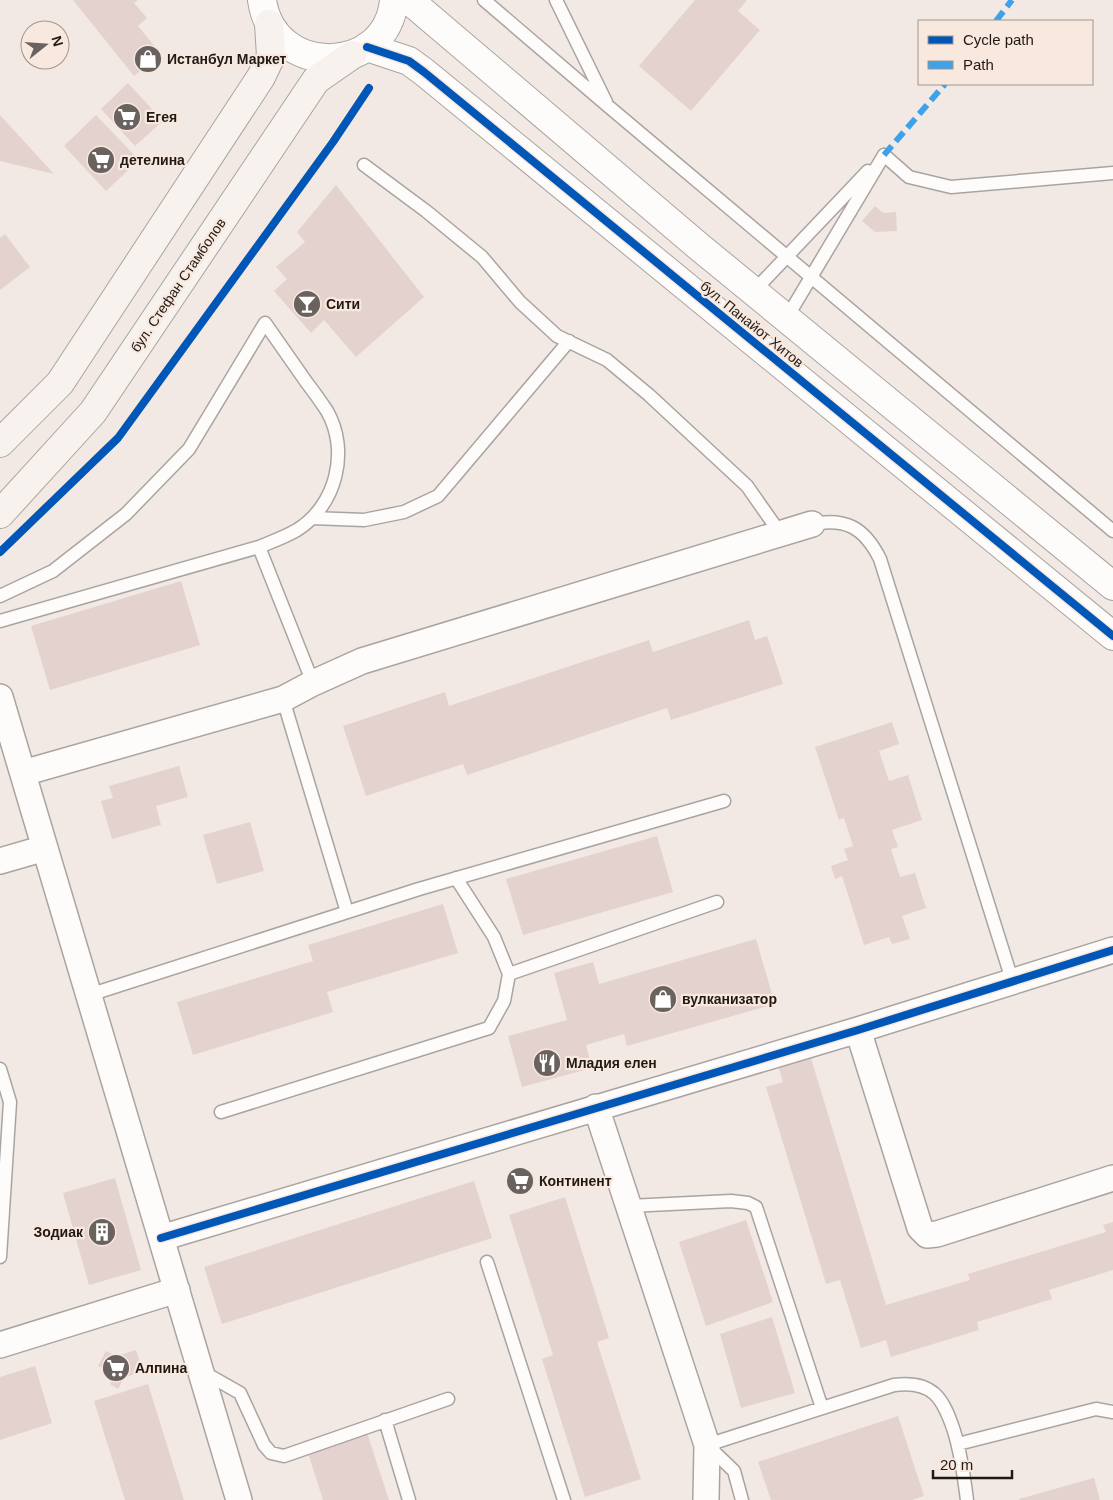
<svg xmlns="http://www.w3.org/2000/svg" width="1113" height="1500" viewBox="0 0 1113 1500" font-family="Arial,sans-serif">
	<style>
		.building { fill: #e4d2ce }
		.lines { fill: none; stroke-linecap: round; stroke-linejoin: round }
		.service-casing { stroke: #aaa4a0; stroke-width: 15 }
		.minor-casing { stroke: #aaa4a0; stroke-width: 28 }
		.tertiary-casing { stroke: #aaa4a0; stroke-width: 30 }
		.secondary-casing { stroke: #aaa4a0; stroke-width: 30 }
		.service { stroke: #fdfcfb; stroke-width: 12 }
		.minor { stroke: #fdfcfb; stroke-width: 25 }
		.tertiary { stroke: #fdfcfb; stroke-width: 28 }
		.secondary { stroke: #f7f2ee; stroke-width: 28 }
		.quiet { stroke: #3da2ea; stroke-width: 6; stroke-dasharray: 12 6; stroke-linecap: butt }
		.cycleway-casing { stroke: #f8e8de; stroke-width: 11 }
		.cycleway { stroke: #0057b8; stroke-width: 8 }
		.labels { text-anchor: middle; stroke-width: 4.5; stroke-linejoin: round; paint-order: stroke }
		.poi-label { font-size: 14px; font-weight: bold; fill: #201a17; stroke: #f8e8de; text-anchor: start }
		.street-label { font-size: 14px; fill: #201a17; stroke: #f8e8de }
	</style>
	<rect width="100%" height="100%" fill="#f2e9e4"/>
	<path class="building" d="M73,0H138L134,3L147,18L138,26L161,54L134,76Z
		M695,0H747L738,11L760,30L691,111L639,66Z
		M128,83L163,121L135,146L101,109Z
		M0,115L54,174L0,161Z
		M96,115L139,160L106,191L64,146Z
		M336,185L424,297L356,357L324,320L311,333L274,291L287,279L276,267L305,242L297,232Z
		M875,206L883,213L896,212L897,231L875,232L862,221Z
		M5,234L30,267L0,290V238Z
		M181,581L200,645L50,690L31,626Z
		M749,620L755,640L767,636L783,684L671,720L667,708L467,775L463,764L366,796L343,726L445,692L449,706L649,640L653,652Z
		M892,722L899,744L879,751L889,781L908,775L922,820L892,830L898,847L891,849L900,877L915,873L926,908L902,916L910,939L892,944L889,937L864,945L842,876L835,879L831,866L848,860L844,849L853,846L844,818L839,820L815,747Z
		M179,766L188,797L156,806L161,825L112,839L101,801L113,798L109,786Z
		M250,822L264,871L217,884L203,835Z
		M657,836L673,892L523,935L506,879Z
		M443,904L458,953L327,992L333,1012L193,1055L177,1002L313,961L308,945Z
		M756,939L775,1004L627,1046L624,1034L586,1045L592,1068L522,1087L508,1036L567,1020L554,973L593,962L599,984Z
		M810,1055L886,1305L970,1280L968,1274L1106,1232L1103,1225L1113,1222V1270L1049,1290L1052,1299L977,1322L979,1330L891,1357L886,1340L861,1348L840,1280L826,1284L766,1087L783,1082L778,1065Z
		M115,1178L141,1270L89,1285L63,1193Z
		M474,1181L492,1238L222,1324L204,1267Z
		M565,1197L609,1338L597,1342L641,1479L585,1497L542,1359L553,1355L509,1215Z
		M746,1220L773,1302L706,1326L679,1242Z
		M772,1317L795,1393L741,1408L720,1334Z
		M136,1350L143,1371L124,1378L118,1389L110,1384L115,1374L98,1366L106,1351L117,1356Z
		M35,1366L52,1423L0,1440V1377Z
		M148,1384L184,1500H125L94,1401Z
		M898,1416L924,1496L912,1500H771L758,1462Z
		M367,1433L389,1500H323L308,1453Z
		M1094,1478L1100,1500H1019V1499Z"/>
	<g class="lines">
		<defs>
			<path id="service" d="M484,0L608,106L1113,531
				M556,0L606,102
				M884,155L909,177L951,187L1113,173
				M364,165L426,211L482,257L520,302L557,336L607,360L649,395L747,486L780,533
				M753,292L868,171
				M786,319L884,155
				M312,518L364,520L404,512L438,496L569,341
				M812,524C846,518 864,527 880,559L1013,983
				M0,596L53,571L126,514L189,449L265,323C279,343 293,363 307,383C314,392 321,402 327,411C350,451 336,506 297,530C285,537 271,542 259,547
				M0,621L259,547L313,683
				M283,699L347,912
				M509,974L717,902
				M89,995L419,889L724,801
				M0,1069L10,1102L0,1257
				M221,1112L489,1028L504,1001L509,974L494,937L456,878
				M629,1206L731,1201L748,1203L756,1207L822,1408
				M487,1262L564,1500
				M203,1372L240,1393L264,1445L271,1453L284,1456L448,1399
				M385,1420L409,1500
				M958,1444L1096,1409L1113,1412
				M742,1500L734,1471L707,1445L894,1385C933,1380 943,1398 954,1431C961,1454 964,1476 967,1500"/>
			<path id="minor" d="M0,697L239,1500
				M23,773L283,699L313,683L362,661L812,524
				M0,861L45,848
				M858,1030L920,1228L927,1235L937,1234L1113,1178
				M596,1107L707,1445L706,1500
				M161,1238L858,1030L1113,950
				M0,1345L177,1290"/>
			<path id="tertiary" d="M262,0C273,78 387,77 394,0
				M409,0L697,245L1113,586
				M367,47L409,61L424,72L1113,636"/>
			<path id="secondary" d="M0,443L60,383L261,77L271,56L269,24
				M0,514L93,412L316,80L352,55"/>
		</defs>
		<use href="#service" class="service-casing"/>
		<use href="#minor" class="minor-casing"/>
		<use href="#tertiary" class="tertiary-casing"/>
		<use href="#secondary" class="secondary-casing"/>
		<use href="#service" class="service"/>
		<use href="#minor" class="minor"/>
		<use href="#tertiary" class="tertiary"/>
		<use href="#secondary" class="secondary"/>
		<path class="quiet" d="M996,21L1012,0
			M884,155L945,84"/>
		<defs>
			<path id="cycleway" d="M367,47L409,61L424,72L1113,636
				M0,552L118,438L333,142L369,88
				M161,1238L858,1030L1113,950"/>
		</defs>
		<use href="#cycleway" class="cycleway-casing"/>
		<use href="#cycleway" class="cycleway"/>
	</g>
	<defs>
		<symbol id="shop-disc" viewBox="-11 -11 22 22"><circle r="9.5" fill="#6a625f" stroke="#f8e8de"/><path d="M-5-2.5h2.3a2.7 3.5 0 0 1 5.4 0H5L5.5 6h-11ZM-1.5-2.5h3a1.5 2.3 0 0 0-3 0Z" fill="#fff"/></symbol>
		<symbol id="supermarket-disc" viewBox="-11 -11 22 22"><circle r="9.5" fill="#6a625f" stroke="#f8e8de"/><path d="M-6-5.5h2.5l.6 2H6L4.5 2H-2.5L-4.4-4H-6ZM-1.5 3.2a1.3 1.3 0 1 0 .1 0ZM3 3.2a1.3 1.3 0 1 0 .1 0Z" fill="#fff"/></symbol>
		<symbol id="bar-disc" viewBox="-11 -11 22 22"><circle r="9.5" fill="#6a625f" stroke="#f8e8de"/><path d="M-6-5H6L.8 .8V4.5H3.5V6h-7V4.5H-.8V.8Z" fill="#fff"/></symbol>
		<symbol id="restaurant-disc" viewBox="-11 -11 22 22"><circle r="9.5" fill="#6a625f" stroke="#f8e8de"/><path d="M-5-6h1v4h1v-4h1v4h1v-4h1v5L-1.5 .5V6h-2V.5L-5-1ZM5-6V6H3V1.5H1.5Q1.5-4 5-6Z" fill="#fff"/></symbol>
		<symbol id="building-disc" viewBox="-11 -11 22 22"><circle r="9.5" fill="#6a625f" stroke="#f8e8de"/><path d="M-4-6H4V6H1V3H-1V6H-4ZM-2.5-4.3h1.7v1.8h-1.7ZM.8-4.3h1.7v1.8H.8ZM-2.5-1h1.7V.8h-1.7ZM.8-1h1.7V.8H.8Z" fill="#fff"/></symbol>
	</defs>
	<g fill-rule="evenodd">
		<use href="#shop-disc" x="132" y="43" width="32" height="32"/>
		<use href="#supermarket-disc" x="111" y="101" width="32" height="32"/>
		<use href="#supermarket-disc" x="85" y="144" width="32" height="32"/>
		<use href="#bar-disc" x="291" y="288" width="32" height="32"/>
		<use href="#shop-disc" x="647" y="983" width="32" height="32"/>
		<use href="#restaurant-disc" x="531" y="1047" width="32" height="32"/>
		<use href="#supermarket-disc" x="504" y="1165" width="32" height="32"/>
		<use href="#building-disc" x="86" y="1216" width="32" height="32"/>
		<use href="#supermarket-disc" x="100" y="1352" width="32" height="32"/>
	</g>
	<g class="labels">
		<g class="poi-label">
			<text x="167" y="64">Истанбул Маркет</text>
			<text x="146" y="122">Егея</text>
			<text x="120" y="165">детелина</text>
			<text x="326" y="309">Сити</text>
			<text x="682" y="1004">вулканизатор</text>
			<text x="566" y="1068">Младия елен</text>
			<text x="539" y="1186">Континент</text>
			<text x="83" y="1237" text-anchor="end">Зодиак</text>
			<text x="135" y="1373">Алпина</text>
		</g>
		<g class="street-label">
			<text transform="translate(178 285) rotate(-56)" y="5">бул. Стефан Стамболов</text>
			<text transform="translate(752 324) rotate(39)" y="5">бул. Панайот Хитов</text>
		</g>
	</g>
	<rect x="918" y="20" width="175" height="65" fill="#f8e8de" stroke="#a2968e"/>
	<rect x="928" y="36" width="25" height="8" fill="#0057b8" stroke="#a2968e"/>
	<text x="963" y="45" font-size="15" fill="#201a17">Cycle path</text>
	<rect x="928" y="61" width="25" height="8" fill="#3da2ea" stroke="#a2968e"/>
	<text x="963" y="70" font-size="15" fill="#201a17">Path</text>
	<g transform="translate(45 45) rotate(73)"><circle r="24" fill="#f8e8de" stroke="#a2968e"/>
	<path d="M0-4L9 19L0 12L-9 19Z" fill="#6a625f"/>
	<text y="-8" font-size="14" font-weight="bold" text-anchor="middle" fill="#201a17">N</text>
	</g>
	<path d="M933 1470v8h79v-8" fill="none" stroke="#201a17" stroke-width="2.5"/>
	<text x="940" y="1470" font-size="15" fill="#201a17" stroke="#f8e8de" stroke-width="4" paint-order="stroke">20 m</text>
</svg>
